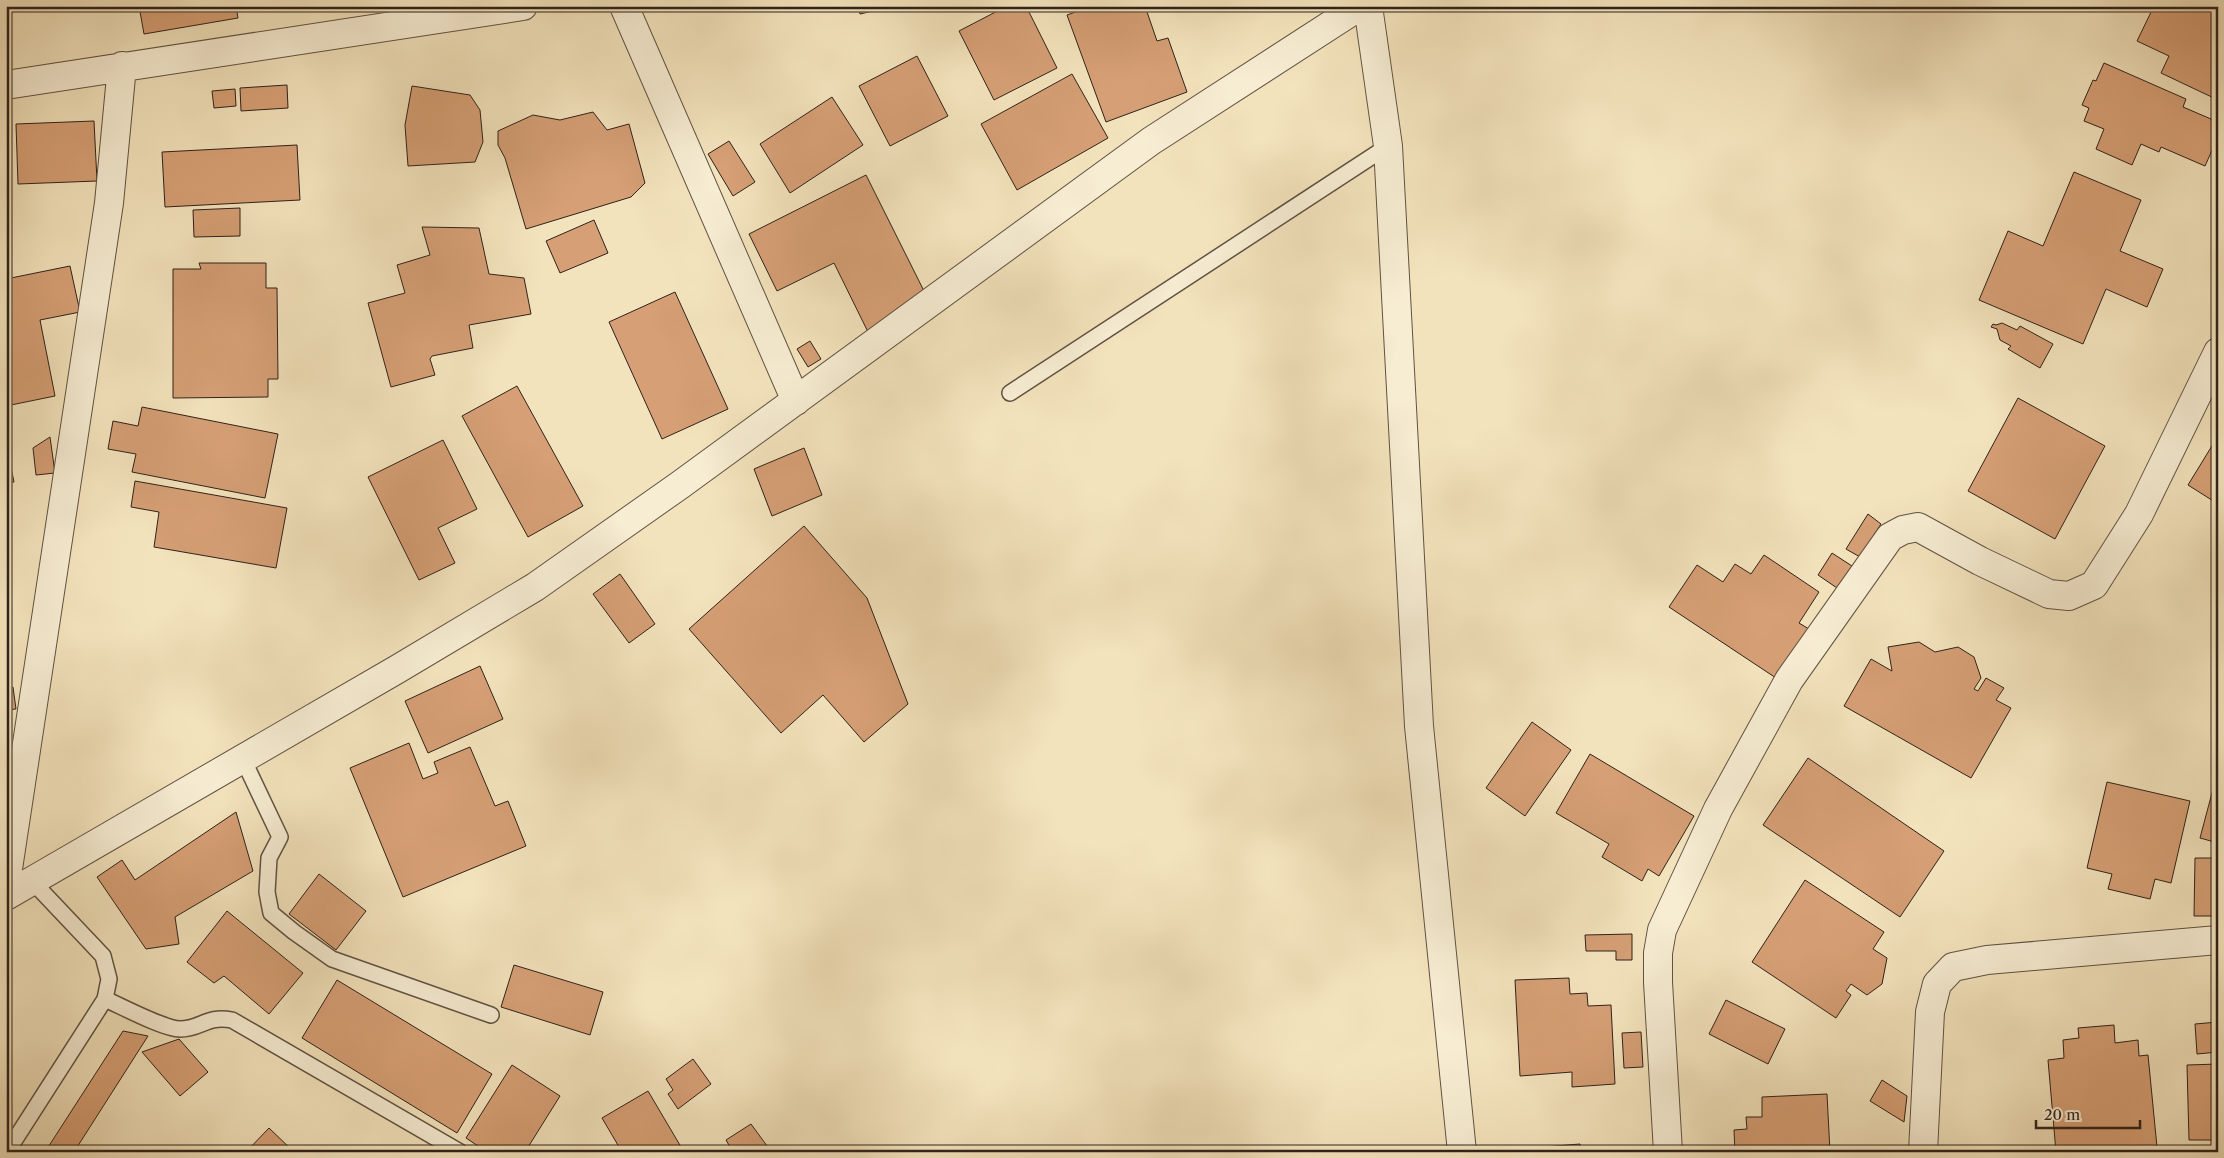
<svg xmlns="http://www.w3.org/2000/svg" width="2224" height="1158" viewBox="0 0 2224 1158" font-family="'Libre Caslon Text',serif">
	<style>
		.building { fill: #d69f75; stroke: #2f221b }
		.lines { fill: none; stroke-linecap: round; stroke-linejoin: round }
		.lane-casing { stroke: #605243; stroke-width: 18 }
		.street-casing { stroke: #605243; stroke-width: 30 }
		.lane { stroke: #f7edd3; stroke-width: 15 }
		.street { stroke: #f7edd3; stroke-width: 28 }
	</style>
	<rect width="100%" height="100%" fill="#f3e3bc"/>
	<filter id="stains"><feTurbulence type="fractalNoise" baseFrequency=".004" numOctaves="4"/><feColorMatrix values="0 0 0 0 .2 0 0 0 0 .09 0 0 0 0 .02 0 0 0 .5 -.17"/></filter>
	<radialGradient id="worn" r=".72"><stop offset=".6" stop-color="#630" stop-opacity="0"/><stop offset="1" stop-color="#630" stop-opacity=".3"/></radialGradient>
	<path class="building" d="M139,6H236L238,18L144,34Z
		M858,6H890V7L860,14Z
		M1007,6H1026L1057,68L994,100L959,31Z
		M1092,6H1145L1157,41L1168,38L1187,92L1106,122L1067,15Z
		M2154,6H2218V100L2161,73L2169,56L2137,41Z
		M917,56L948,116L890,146L859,86Z
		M2104,63L2186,99L2183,107L2218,122V137L2205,166L2161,147L2159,152L2141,144L2132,165L2096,149L2104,129L2084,121L2089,108L2082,105L2093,80L2096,81Z
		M1072,74L1108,138L1017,190L981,124Z
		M287,85L288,108L241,111L240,88Z
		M412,86L470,95L480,110L483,142L475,162L408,166L405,125Z
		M235,89L236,106L214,108L212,91Z
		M832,97L863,145L790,193L760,144Z
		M593,112L607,130L629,124L645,183L631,197L526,229L505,158L498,145V131L533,115L560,120Z
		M94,121L97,181L18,184L16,124Z
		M729,141L755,182L733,196L708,154Z
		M297,145L300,200L165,207L162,152Z
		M2074,172L2141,200L2120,251L2163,269L2147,307L2106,289L2083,344L1979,300L2008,231L2043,246Z
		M866,175L929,301L868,332L834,263L777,291L749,234Z
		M240,208V236L194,237L193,210Z
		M594,220L608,253L560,273L546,241Z
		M422,227L479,228L489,274L524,278L531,314L469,325L473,348L432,356L430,359L435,375L391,387L368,303L405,293L397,265L430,255Z
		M199,263H266V288H277L278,379H268V397L173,398V269H201Z
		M70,266L80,312L40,320L55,396L6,406V279Z
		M675,292L728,409L662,439L609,322Z
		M2002,323L2017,330L2020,326L2053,344L2040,368L2008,349L2011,346L2000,340L1997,329L1991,327L1993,324L1996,325Z
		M810,341L821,359L808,367L797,349Z
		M517,386L583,506L528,537L462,416Z
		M2018,398L2105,446L2055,539L1968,491Z
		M142,407L278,434L265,498L132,472L136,454L108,449L113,421L138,426Z
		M2218,436V504L2188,485Z
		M50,437L55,473L36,475L33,448Z
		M443,440L477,509L438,528L455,563L419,580L368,477Z
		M6,443L14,482L6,483Z
		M804,448L822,495L772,516L754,469Z
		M135,481L287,508L276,568L154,547L159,512L131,507Z
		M1868,514L1881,524L1860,557L1846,549Z
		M804,526L867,598L908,704L864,742L823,695L781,733L689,629Z
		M1832,553L1852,566L1837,588L1818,575Z
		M1764,555L1819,592L1799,623L1809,629L1776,678L1669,607L1697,565L1723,582L1735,564L1751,574Z
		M620,574L655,624L629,643L593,594Z
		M1919,642L1935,652L1958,647L1974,657L1981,678L1974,689L1978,691L1986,678L2004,688L1996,700L2011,708L1971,778L1844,706L1871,659L1892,671L1888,647Z
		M480,666L503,719L428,753L405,701Z
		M13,687L16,709L6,710V688Z
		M1532,722L1571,750L1525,816L1486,788Z
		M409,743L423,779L438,773L434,762L470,747L495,806L508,801L526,846L403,897L350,768Z
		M1590,754L1694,816L1659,876L1648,869L1642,881L1602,857L1609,844L1556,813Z
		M1808,758L1944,851L1900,917L1763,825Z
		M2217,774L2218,775V843L2200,838Z
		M2107,782L2190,801L2171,883L2155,879L2150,899L2108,889L2112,874L2087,868Z
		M236,812L253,871L175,917L179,944L146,949L97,877L122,860L135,880Z
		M2195,858H2218V916H2194Z
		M319,874L366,911L336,950L289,914Z
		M1805,880L1884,932L1873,949L1887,958L1882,984L1867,995L1851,984L1846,991L1851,995L1836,1018L1752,962Z
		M227,911L303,973L269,1014L224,976L214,983L187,962Z
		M1632,934V960H1616V951H1586L1585,935Z
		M514,965L603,992L590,1035L501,1007Z
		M1569,978L1570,994L1587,993L1588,1006L1611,1005L1615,1084L1572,1087V1072L1520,1076L1515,980Z
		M337,980L492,1074L457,1133L302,1038Z
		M1726,1000L1785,1029L1768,1064L1709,1034Z
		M2218,1022V1052L2197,1054L2195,1024Z
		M2114,1025L2115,1043L2138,1040L2139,1056L2148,1055L2157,1147L2104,1152H2056L2048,1060L2064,1058L2063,1040L2079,1038L2078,1028Z
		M123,1031L148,1036L74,1152H45Z
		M1641,1032L1643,1067L1624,1068L1622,1033Z
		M179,1039L208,1072L180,1096L142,1052Z
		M693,1059L711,1084L678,1109L668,1094L673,1090L666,1079Z
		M2218,1064V1140H2189L2187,1065Z
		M512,1065L560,1096L525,1152H487L466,1138Z
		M1882,1080L1907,1096L1904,1122L1870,1101Z
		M648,1091L684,1152H622L602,1118Z
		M1827,1094L1830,1152H1735L1734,1130L1747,1129L1746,1117H1762V1097Z
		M751,1124L770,1150L768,1152H733L726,1140Z
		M269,1128L294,1152H246Z
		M1580,1144L1581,1152H1531V1148Z"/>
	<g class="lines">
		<defs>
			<path id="lane" d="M1010,393L1388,146
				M243,759L280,837L269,858L267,892L271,913L294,932L332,959L491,1015
				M105,999C121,1006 164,1029 180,1029C202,1029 206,1015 232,1020L460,1152
				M7,1152L105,999L109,979L103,956L32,881"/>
			<path id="street" d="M624,6L796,401
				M1368,6L1388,146L1419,726L1462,1152
				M6,85L523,6
				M6,882L109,203L122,66
				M6,896L396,670L535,587L680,485L1151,141L1360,6
				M1668,1152L1658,982V953L1662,930L1718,809L1789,680L1890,537L1903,530L1918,527L1980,561L2049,594L2069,596L2094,585L2139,514L2218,352
				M1923,1152L1930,1012L1937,984L1953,967L1987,960L2218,940"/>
		</defs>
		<use href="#lane" class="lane-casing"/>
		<use href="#street" class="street-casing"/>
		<use href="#lane" class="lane"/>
		<use href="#street" class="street"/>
	</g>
	<rect width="2224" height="1158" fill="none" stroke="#f3e3bc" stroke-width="25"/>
	<rect x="8" y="8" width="2209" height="1143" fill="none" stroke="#2f221b" stroke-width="2.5"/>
	<rect x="12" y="12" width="2199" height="1133" fill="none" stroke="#2f221b"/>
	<path d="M2036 1120v8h104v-8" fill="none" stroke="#2f221b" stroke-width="2.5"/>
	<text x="2044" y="1120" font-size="15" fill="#2f221b" stroke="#f7edd3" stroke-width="4" paint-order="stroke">20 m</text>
	<rect width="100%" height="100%" filter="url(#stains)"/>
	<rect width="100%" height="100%" fill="url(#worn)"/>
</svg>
